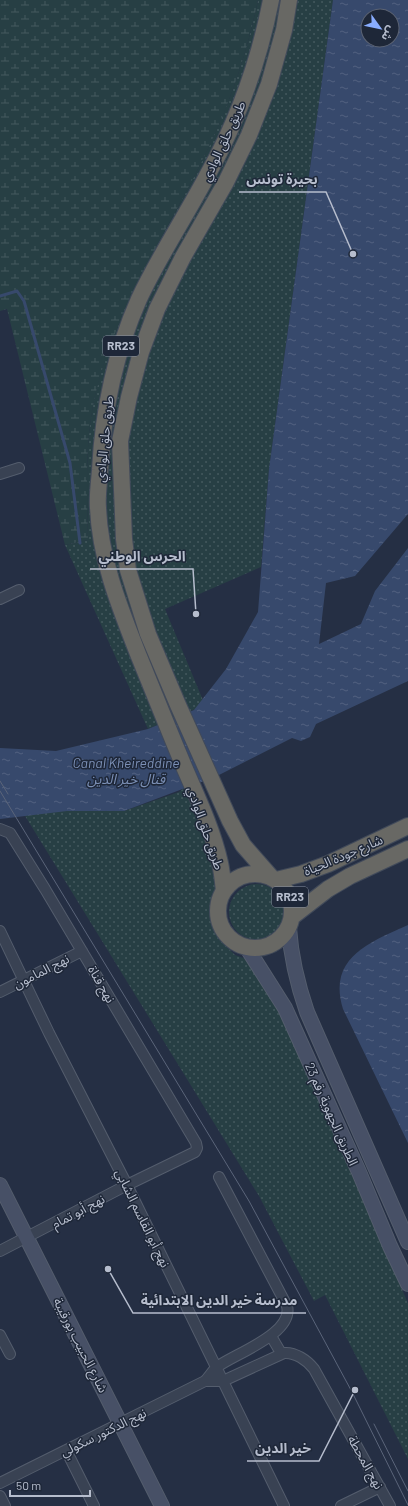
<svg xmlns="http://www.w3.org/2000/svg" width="408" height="1506" viewBox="0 0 408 1506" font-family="Barlow,'Noto Sans Arabic',sans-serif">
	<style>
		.grass { fill: url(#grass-dots) }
		.wetland { fill: url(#wetland-marsh) }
		.water { fill: url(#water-ripples); fill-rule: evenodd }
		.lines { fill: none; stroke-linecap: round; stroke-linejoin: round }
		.stream { stroke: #37496c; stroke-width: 3 }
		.minor-casing { stroke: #545d6d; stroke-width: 12 }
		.secondary-casing { stroke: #545d6d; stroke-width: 16 }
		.trunk-casing { stroke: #414a5a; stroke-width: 18 }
		.minor { stroke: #394253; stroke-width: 10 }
		.secondary { stroke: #475066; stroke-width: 14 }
		.trunk { stroke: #686864; stroke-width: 16 }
		.tram { stroke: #5b657a; stroke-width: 1 }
		.labels { text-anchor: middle; stroke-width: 3; stroke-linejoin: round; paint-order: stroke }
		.shield { fill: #1e2738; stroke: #8890a0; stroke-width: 1 }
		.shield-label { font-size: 12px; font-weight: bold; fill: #b6bdcd }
		.street-label { font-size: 13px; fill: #b6bdcd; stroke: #1e2738 }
		.water-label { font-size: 14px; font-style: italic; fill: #7c90b6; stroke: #1e2738 }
		.leader { fill: none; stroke: #b6bdcd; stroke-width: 1.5 }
		.callout-dot { fill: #b6bdcd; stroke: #1e2738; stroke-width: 1.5 }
		.callout-label { font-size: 14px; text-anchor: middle; font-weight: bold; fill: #b6bdcd; stroke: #1e2738; stroke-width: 3; stroke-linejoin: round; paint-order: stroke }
	</style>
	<defs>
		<pattern id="grass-dots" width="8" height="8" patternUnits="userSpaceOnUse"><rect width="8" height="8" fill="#273f44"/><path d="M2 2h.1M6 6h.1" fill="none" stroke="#44595e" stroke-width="1.8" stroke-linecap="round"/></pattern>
		<pattern id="wetland-marsh" width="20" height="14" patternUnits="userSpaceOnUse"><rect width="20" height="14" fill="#273f44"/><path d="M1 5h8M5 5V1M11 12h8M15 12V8" fill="none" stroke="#44595e"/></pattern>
		<pattern id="water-ripples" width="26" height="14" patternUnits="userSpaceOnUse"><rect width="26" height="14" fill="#37496c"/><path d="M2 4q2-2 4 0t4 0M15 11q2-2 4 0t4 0" fill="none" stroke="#526180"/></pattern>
	</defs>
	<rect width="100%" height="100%" fill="#252f44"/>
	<path class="grass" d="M258,0H333L269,469L261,567L165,609L205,705L148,729L65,545L88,540C87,487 84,435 98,383C119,305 164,236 200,165C227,112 246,58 258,0Z
		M187,786L203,824L218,890L213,901L212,917L217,932L227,947L235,955L249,960L274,992L291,1036L408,1303V1459L325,1295L314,1301L259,1196L22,811H124L179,792Z
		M229 912a28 28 0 1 1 56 0a28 28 0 1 1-56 0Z"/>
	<path class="wetland" d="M0,0H258C246,58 227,113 200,165C164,236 119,306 98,384C84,435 87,487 88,540L65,545L7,309L0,311Z"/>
	<path class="water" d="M333,0H408V514L355,576L326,583L319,644L361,624L375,591L408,548V681L316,724L310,737L301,741L292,738L217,776L124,811H67L0,819V748L56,751L148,729L194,710L226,669L258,612L269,469ZM368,16H392V40H368Z
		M408,925V1143L343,1009C327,958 370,942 408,925Z"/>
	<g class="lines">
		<path class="stream" d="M0,296L17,291L24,301L70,463L80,543"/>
		<defs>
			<path id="minor" d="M0,474L19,468
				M0,599L19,590
				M0,829L10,833L45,889L196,1143L197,1148L195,1152L127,1185L0,1251
				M0,931L49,1033L127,1185L284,1506
				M0,992L82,951
				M0,1335L10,1354
				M271,1336L281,1353
				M205,1381H223L284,1353C295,1352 307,1360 314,1369L390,1506
				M66,1450L94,1506
				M0,1483L205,1381C209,1377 213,1370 217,1367C234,1354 294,1334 287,1306L219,1177
				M0,1496L5,1506
				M341,1506L380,1487"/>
			<path id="secondary" d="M289,928C291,958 297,983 307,1012L408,1242
				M247,948L285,1008L359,1172L390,1246L408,1284
				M0,1185L162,1506"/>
			<path id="trunk" d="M218 911a37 37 0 1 1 74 0a37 37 0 1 1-74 0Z
				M271,877L243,845L230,821L178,705L148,634L128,570L124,539L120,441L129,397L141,352L157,309L183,257L226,182L249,135L269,84L284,30L289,0
				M276,880L301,874L328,864L408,826
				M224,891C223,882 222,872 220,863C213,831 198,799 185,769C169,731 154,693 138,654C120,608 100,559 98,508C97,496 99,483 100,470C103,411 115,353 139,299C159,256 186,216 208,174C238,120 259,61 271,0
				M293,916L328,889L350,876L408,849"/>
		</defs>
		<use href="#minor" class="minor-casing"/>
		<use href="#secondary" class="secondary-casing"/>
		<use href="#trunk" class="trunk-casing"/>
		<use href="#minor" class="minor"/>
		<use href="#secondary" class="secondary"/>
		<use href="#trunk" class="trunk"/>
		<path class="tram" d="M0,781L8,794
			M0,791L249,1201L352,1392L408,1505
			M374,1424L408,1491"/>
	</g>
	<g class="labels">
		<g class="shield">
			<rect x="103" y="336" width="36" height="20" rx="3"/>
			<rect x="272" y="887" width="36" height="20" rx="3"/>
		</g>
		<g class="shield-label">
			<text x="121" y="350">RR23</text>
			<text x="290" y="901">RR23</text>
		</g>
		<g class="street-label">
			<text transform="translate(223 141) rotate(-65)" y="5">طريق حلق الوادي</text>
			<text transform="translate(104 439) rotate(-84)" y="5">طريق حلق الوادي</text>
			<text transform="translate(206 828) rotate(71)" y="5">طريق حلق الوادي</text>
			<text transform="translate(343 855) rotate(-23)" y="5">شارع جودة الحياة</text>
			<text transform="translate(41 971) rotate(-27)" y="5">نهج المامون</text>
			<text transform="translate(102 984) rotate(60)" y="5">نهج قناة</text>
			<text transform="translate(332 1114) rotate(66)" y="5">الطريق الجهوية رقم 23</text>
			<text transform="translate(78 1211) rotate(-28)" y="5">نهج أبو تمام</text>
			<text transform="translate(143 1218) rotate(64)" y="5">نهج أبو القاسم الشابي</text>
			<text transform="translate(81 1345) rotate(63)" y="5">شارع الحبيب بورقيبة</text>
			<text transform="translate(103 1432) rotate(-26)" y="5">نهج الدكتور سكولي</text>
			<text transform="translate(366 1462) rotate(61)" y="5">نهج المحطة</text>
		</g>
		<g class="water-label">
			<text x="126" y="768">Canal Kheireddine<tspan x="126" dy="16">قنال خير الدين</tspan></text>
		</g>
	</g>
	<path class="leader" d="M353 254L326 192H239M196 614L193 569H90M108 1269L133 1313H306M355 1390L319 1461H247"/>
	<g class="callout-dot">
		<circle cx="353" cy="254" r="4"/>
		<circle cx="196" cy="614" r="4"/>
		<circle cx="108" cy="1269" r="4"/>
		<circle cx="355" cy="1390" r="4"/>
	</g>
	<g class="callout-label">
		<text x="282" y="184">بحيرة تونس</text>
		<text x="142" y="561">الحرس الوطني</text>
		<text x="219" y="1305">مدرسة خير الدين الابتدائية</text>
		<text x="283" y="1453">خير الدين</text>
	</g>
	<g transform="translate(380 28) rotate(123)"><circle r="19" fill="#1e2738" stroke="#5b6374"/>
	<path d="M0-3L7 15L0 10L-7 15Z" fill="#89adff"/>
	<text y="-6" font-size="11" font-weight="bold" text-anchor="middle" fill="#b6bdcd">ش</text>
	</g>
	<path d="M10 1490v6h80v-6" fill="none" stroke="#b6bdcd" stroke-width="2"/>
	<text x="16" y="1490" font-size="12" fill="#b6bdcd" stroke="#1e2738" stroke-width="3" paint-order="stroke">50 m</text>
</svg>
